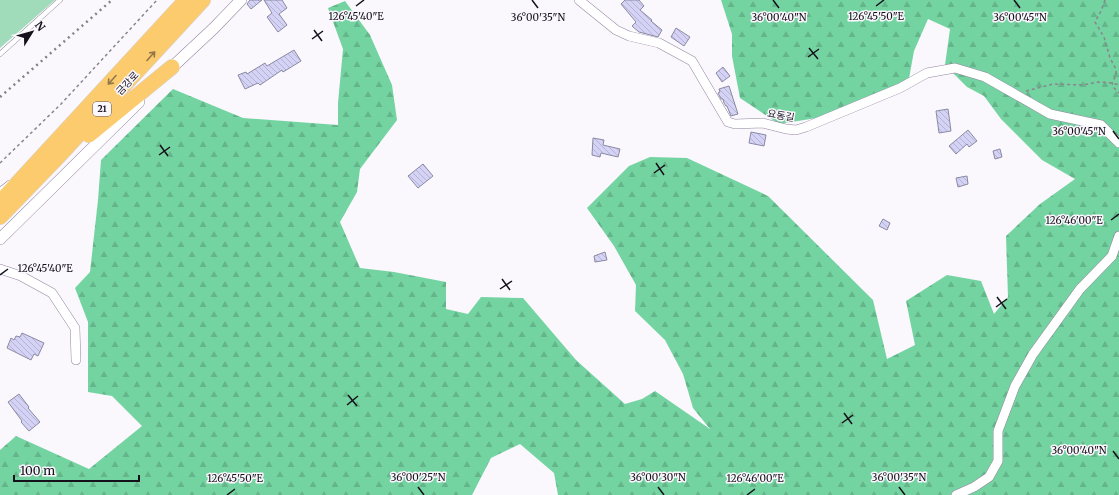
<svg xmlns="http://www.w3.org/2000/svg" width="1119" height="495" viewBox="0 0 1119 495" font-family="Merriweather,'Noto Sans KR',serif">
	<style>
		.grass { fill: #a1dcba }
		.forest { fill: url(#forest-firs) }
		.building { fill: url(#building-back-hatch); stroke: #8b8aa4 }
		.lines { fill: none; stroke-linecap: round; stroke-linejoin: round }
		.service-casing { stroke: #9287a0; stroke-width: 5.5 }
		.minor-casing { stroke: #9287a0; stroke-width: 10 }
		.tertiary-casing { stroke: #9287a0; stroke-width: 12 }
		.trunk-casing { stroke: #d5d4d6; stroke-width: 16 }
		.path { stroke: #89858d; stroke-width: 1.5; stroke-dasharray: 3 3; stroke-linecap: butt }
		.service { stroke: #fff; stroke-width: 4.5 }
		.minor { stroke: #fff; stroke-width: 9 }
		.tertiary { stroke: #fff; stroke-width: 11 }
		.trunk { stroke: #fccb6e; stroke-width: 15 }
		.rail { stroke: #848188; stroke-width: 2.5; stroke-dasharray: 2 4; stroke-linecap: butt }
		.oneway { stroke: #947748 }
		.ticks { fill: none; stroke: #15111a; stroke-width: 1.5 }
		.labels { text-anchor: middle; stroke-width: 3; stroke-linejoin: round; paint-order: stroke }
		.shield { fill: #faf7fd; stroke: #5a565e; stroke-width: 1 }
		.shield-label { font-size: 9px; font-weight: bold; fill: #15111a }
		.street-label { font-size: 10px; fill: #15111a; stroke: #faf7fd }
		.ticks-label { font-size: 10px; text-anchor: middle; fill: #15111a; stroke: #faf7fd; stroke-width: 3; stroke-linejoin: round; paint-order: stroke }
	</style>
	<defs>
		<pattern id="forest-firs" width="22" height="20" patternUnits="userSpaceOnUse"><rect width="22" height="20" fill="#74d4a1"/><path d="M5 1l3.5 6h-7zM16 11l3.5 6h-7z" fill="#64b58a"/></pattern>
		<pattern id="building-back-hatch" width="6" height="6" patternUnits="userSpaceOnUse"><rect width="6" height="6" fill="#d4d2f5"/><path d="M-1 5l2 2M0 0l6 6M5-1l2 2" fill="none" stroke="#b5b3d1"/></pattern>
	</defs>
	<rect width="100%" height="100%" fill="#faf7fd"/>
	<path class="grass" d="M0,0H55L0,48Z"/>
	<path class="forest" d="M721,0H1119V495H558L554,473L520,444L491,458L472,495H0V450L16,436L89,469L142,426L112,396L88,392V322L75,288L90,272L98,200L101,160L173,89L243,118L338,125V103L343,49L328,8L345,1L370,35L392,85L397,120L360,169L357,192L340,222L360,268L394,272L446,282V309L468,314L481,297L523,298L576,360L625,404L642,399L655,391L710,429L693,408L683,374L665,340L635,311L636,285L614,246L587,208L629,166L650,157L687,158L768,196L873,300L887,359L915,345L906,301L947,275L981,281L994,314L1008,297L1006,236L1040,204L1075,179L1042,160L1001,119L984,96L967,87L945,65L950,29L928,19L914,51L908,84L823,117L779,124L740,98L732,56V34Z"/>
	<path class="building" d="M250,0H262L251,9L247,4Z
		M264,0H282L287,8L279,14L287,25L278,32L267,17L272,13Z
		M625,0H639L644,6L640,10L652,20L651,21L662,30L658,37L639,32L632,26L636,22L621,4Z
		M676,28L690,37L684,46L671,37Z
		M294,50L301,61L283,72L282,70L260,85L258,83L245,89L238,75L246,72L247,74L265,63L267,66Z
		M723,67L730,76L722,82L716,73Z
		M729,86L738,114L731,116L727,106H726L724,103L723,99H721L718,93L720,92L719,89Z
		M948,109L951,131L939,133L936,111Z
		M968,130L977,141L969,147L967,144L956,154L949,146Z
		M751,132L766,135L764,146L749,143Z
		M593,138L604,140L603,145L620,149L618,157L601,153L600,157L592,155Z
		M1000,149L1002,157L995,159L993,151Z
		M423,164L433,176L418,188L408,176Z
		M967,176L968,184L958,187L956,178Z
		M883,219L890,223L887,230L879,226Z
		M605,252L607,260L595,262L594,256Z
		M22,333L44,343L38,356L34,354L31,360L7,348L11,338L14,340L16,336L20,337Z
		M19,394L29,407L28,408L40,422L29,431L21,422L22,421L8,402Z"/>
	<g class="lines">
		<defs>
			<path id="service" d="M0,54L60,0
				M0,190L9,183"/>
			<path id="minor" d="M579,0L616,30L629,36L659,43L692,61L728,122L735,124L763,123L786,129L796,130L806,127L900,88L927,73L955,68L985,77L1050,114L1101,125L1119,143
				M0,269L21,276L52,293L75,328L76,360
				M956,495L974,487L989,477L998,461V431L1015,386L1033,354L1080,289L1112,256L1119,236"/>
			<path id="tertiary" d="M167,72L214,28L241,0
				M0,239L139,102"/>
			<path id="trunk" d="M89,135L172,67
				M0,202L186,0
				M0,217L58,157L203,0"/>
		</defs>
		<use href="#service" class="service-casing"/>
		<use href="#minor" class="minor-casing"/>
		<use href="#tertiary" class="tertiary-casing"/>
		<use href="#trunk" class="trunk-casing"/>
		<path class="path" d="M1105,0L1101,11L1095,22L1104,37L1110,58L1116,69V75L1112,83L1114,88L1119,93
			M1026,91L1053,84L1083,85L1098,82L1112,83L1119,85
			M0,163L61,104L157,0"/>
		<use href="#service" class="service"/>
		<use href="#minor" class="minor"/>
		<use href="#tertiary" class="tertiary"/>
		<use href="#trunk" class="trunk"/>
		<path class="rail" d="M0,97L112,0"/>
	</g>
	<defs><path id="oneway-shaft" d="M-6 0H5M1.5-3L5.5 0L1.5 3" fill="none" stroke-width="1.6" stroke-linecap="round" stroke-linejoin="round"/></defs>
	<g class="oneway">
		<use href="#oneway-shaft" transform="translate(151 56) rotate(-48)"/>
		<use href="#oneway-shaft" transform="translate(112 80) rotate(132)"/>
	</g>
	<path class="ticks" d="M532,0L538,8M773,0L779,8M1014,0L1020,8M356,6L364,0M876,6L884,0M314,30L322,41M312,39L323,31M809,48L818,59M808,57L819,49M1113,131L1119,139M160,145L168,156M159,155L170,147M656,163L664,175M654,173L665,165M1111,220L1119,214M0,275L8,269M502,279L510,290M500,289L512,281M997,297L1006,309M996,307L1007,299M348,395L357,406M347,405L358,396M844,413L852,424M842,423L853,415M1113,451L1119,459M418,487L424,495M658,487L664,495M899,487L905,495M227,495L235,489M747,495L755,489"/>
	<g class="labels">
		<rect class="shield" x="93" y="102" width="18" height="14" rx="3"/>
		<g class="shield-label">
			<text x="102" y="112">21</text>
		</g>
		<g class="street-label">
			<text transform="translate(127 83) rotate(-47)" y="4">금강로</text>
			<text transform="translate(781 115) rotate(10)" y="4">요동길</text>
		</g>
	</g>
	<g class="ticks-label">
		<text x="356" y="20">126°45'40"E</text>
		<text x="876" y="20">126°45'50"E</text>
		<text x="538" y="21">36°00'35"N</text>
		<text x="779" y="21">36°00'40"N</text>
		<text x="1020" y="21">36°00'45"N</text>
		<text x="1079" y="135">36°00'45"N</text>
		<text x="1074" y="224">126°46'00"E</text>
		<text x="45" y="272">126°45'40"E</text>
		<text x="1079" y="454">36°00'40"N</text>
		<text x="418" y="481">36°00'25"N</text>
		<text x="658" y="481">36°00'30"N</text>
		<text x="899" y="481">36°00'35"N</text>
		<text x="235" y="482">126°45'50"E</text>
		<text x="755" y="482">126°46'00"E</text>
	</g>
	<g transform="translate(32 32) rotate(53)" stroke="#faf7fd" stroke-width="3" paint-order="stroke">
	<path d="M0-3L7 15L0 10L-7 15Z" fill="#15111a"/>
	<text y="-6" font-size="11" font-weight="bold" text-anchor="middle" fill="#15111a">N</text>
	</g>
	<path d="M14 475v6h125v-6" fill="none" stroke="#15111a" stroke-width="2"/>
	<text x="20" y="475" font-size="12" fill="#15111a" stroke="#faf7fd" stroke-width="3" paint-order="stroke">100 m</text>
</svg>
